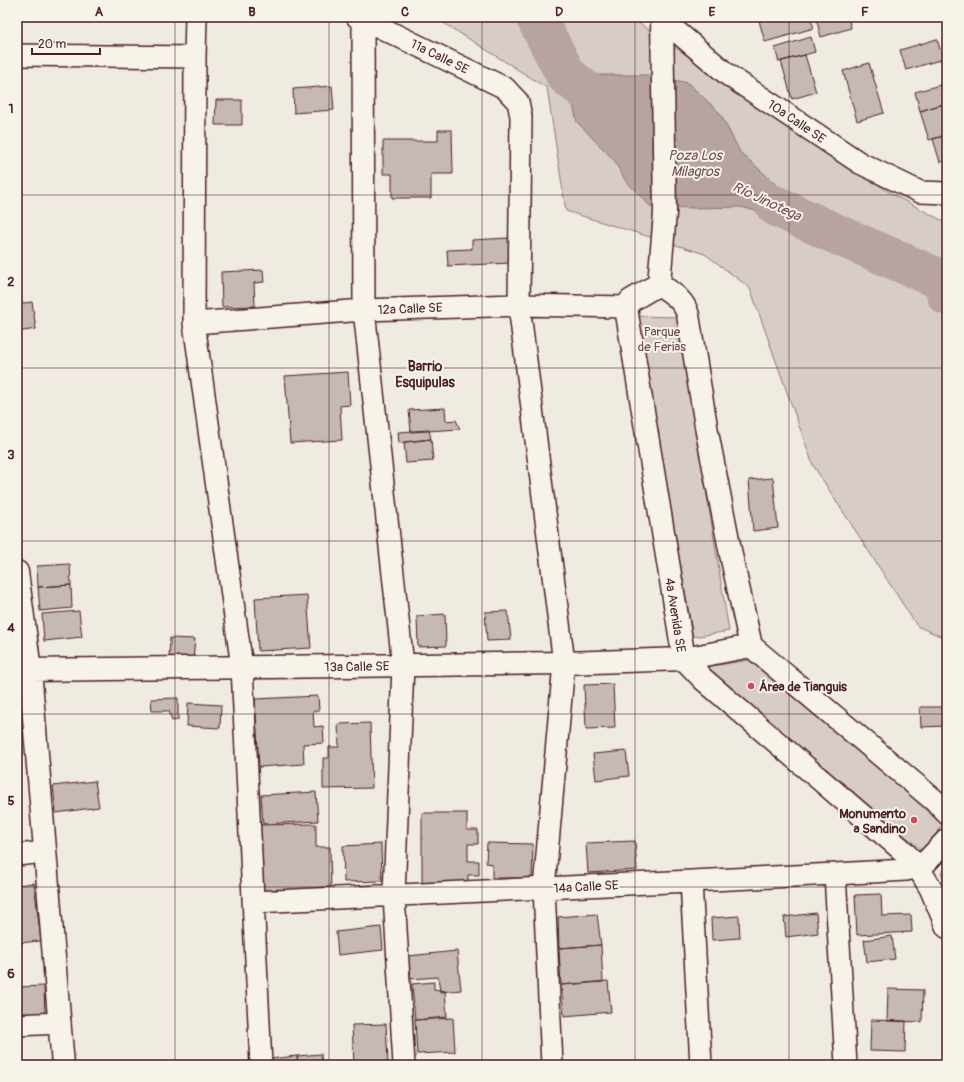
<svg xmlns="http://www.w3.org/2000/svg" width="964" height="1082" viewBox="0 0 964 1082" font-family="Pangolin,sans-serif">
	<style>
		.green { fill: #d8cdc6; stroke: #917678 }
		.water { fill: #b7a4a2; stroke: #8b6f72 }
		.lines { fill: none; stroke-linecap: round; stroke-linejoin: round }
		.river { stroke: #b7a4a2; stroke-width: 41 }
		.building { fill: #c6b8b3; stroke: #4a1f2b }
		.street-casing { stroke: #4a1f2b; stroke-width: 24 }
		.secondary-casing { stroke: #4a1f2b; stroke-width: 25 }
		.street { stroke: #f7f3e8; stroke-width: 21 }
		.secondary { stroke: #f7f3e8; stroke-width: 22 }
		.grid { fill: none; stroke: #4a1f2b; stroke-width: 1; stroke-opacity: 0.55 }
		.poi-dot { fill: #d1495b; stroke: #f7f3e8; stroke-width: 1.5 }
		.labels { text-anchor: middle; stroke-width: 4; stroke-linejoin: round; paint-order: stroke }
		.street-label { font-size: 13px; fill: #4a1f2b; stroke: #f7f3e8 }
		.park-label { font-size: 13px; fill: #6e4a52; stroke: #f7f3e8 }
		.poi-label { font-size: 13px; font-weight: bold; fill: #4a1f2b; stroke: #f7f3e8; text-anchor: start }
		.water-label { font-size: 14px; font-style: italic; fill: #704e55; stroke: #f7f3e8 }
		.neighbourhood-label { font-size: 14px; font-weight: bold; fill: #4a1f2b; stroke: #f7f3e8 }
		.neatline { fill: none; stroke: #4a1f2b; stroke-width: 1.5 }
		.grid-label { font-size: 13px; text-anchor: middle; font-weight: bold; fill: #4a1f2b }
	</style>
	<rect width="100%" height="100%" fill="#f0ebe0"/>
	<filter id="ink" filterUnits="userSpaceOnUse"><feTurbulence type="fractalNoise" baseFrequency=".025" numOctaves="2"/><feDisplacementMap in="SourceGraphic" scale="8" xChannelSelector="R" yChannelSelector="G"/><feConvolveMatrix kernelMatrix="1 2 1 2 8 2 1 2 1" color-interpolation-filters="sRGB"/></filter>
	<g filter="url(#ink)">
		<path class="green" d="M434,17H635L636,21L892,194L947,223V639L917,626L813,465L750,288L705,254L566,211L547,88Z
			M637,316L678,317L729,631L693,637Z
			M749,660L867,755L942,825L924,852L706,667Z
			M947,865V890L941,872Z"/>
		<path class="water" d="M566,75H651L688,83L720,113L740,152L827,230L741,207L692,208L650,206L625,180L614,160L577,122Z"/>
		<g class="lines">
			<path class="river" d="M536,17L566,75L610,110
				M776,206L827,230L944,281L947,295"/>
		</g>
		<path class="building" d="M758,17H810L814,28L765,42Z
			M816,17H848L851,28L821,37Z
			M811,37L815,52L779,62L775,48Z
			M937,39L943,59L906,70L900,50Z
			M805,55L816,92L792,99L781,61Z
			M869,63L884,113L857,121L843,71Z
			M947,83V103L920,111L915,92Z
			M332,86L334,110L294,113L293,89Z
			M216,100H242V125H215Z
			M947,103V135L929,140L920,111Z
			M438,130H452L453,174H431V198H392V174H383V141H438Z
			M947,135V160L940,162L933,139Z
			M509,238L511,263L448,266L447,250L472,249V240Z
			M263,270L264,282L254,283L255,306L222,307L221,272Z
			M32,302L36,329L17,332V304Z
			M348,372L350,405L340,406L342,440L290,443L285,376Z
			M445,408L446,421L456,420L460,429L411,432L409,410Z
			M429,430L431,439L399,443L398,432Z
			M431,439L433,461L406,463L404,442Z
			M773,478L778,528L753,531L749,480Z
			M70,564L71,585L38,587L37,566Z
			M71,585L72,608L40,611L38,587Z
			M307,595L311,648L258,651L255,598Z
			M79,611L82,637L44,641L42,614Z
			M508,611L511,640L487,641L485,612Z
			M445,614L446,646L418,647L417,616Z
			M170,638L195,639L193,660L169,659Z
			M613,684L615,728L586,729L584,685Z
			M318,696L319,711H313L314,727L323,726L324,743L303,744L304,764L259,767L255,699Z
			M178,698V720L172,721L169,711H152L151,699Z
			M188,703L221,705L220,728L187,726Z
			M920,707H947V726L921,727Z
			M370,723L372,788L323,789V758H329V747H339L338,724Z
			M626,751L629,776L596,780L593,754Z
			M95,781L99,807L56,813L53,786Z
			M316,792L318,821L263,824L261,795Z
			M422,813H467V830H478V844H468V861H479V875H468V886H422Z
			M316,824V847H330L331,891L259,893L258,825Z
			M635,841L637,870L588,873L586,843Z
			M487,843L533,844L532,878H492V864L486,863Z
			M381,844L382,881L344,882L343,846Z
			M34,883L41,941L17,943V885Z
			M881,894L882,916L911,915L912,932L857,935L855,895Z
			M816,913L818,933L786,937L784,917Z
			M597,914L601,945L559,948L558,917Z
			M739,916L740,938L712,940L711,918Z
			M381,927L383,950L338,955L336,932Z
			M892,936L895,959L867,962L864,940Z
			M601,945L603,982L561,985L559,948Z
			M457,951L461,990L440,992L438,977L411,979L408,956Z
			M608,981L611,1012L564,1016L561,985Z
			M434,982V989L445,991L447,1017L415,1020L412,984Z
			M44,986L45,1015L17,1016V987Z
			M888,989L923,990L922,1022L887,1021Z
			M453,1018L455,1052L417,1054L415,1020Z
			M871,1020L906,1021L905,1052L870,1051Z
			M386,1024L388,1062L354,1063L352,1025Z
			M321,1054L322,1065L334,1064V1065H298L297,1056Z
			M297,1056L298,1065H271L270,1059Z
			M388,1062V1065H362Z"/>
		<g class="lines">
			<defs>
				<path id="street" d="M196,17L195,57L194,323L242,667L261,1065
					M357,17L363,19L505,88L518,102L521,116L519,305L564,663L544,888L552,1065
					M363,19L364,310L403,665L394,895L404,1065
					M662,19L728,75L860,163L920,192L947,193
					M17,55L195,57
					M194,323L364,310L519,305L627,307
					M17,855L45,852
					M835,874L846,1065
					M691,881L701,1065
					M254,902L835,874L906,870L918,867
					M17,1025L60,1023"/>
				<path id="secondary" d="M659,284L630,301L627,307V314L684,659L703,679L901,849L918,867L931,889L947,927
					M659,284C672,293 684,300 688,315L707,432L731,555L751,646L935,801L947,813
					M659,284L665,213L662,17
					M17,572L30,670L63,1065
					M30,670L564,663L684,659L751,646
					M918,867L926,862L947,840"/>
			</defs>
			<use href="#street" class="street-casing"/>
			<use href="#secondary" class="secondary-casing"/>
			<use href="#street" class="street"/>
			<use href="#secondary" class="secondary"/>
		</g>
	</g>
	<path class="grid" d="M175,17V1065M329,17V1065M482,17V1065M635,17V1065M789,17V1065M17,195H947M17,368H947M17,541H947M17,714H947M17,887H947"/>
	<g class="poi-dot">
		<circle cx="751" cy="686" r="4"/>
		<circle cx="914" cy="820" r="4"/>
	</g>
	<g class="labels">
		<g class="street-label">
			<text transform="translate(440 56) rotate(26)" y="5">11a Calle SE</text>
			<text transform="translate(797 121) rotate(34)" y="5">10a Calle SE</text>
			<text transform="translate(410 308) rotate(-2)" y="5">12a Calle SE</text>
			<text transform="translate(676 615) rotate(81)" y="5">4a Avenida SE</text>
			<text transform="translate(357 666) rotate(-1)" y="5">13a Calle SE</text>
			<text transform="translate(586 886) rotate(-3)" y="5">14a Calle SE</text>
		</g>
		<g class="park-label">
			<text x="662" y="336">Parque<tspan x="662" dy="15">de Ferias</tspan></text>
		</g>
		<g class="poi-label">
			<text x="759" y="691">Área de Tianguis</text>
			<text x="906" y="818" text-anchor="end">Monumento<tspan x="906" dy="15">a Sandino</tspan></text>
		</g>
		<g class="water-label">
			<text x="695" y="160">Poza Los<tspan x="695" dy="16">Milagros</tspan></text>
			<text transform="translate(767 201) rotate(25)" y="5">Río Jinotega</text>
		</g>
		<g class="neighbourhood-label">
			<text x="425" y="371">Barrio<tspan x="425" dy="16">Esquipulas</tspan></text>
		</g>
	</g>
	<rect width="964" height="1082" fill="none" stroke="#f7f3e8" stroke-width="44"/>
	<path d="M32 48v6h68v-6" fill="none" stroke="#4a1f2b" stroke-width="2"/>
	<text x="38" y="48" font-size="12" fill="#4a1f2b" stroke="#f7f3e8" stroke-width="3" paint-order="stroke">20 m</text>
	<rect x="22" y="22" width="920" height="1038" class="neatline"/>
	<g class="grid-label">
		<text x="99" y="16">A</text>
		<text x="252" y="16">B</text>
		<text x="405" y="16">C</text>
		<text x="559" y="16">D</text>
		<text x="712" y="16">E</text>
		<text x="865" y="16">F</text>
		<text x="11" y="113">1</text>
		<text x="11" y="286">2</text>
		<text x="11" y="459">3</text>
		<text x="11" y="632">4</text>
		<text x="11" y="805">5</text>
		<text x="11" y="978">6</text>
	</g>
</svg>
